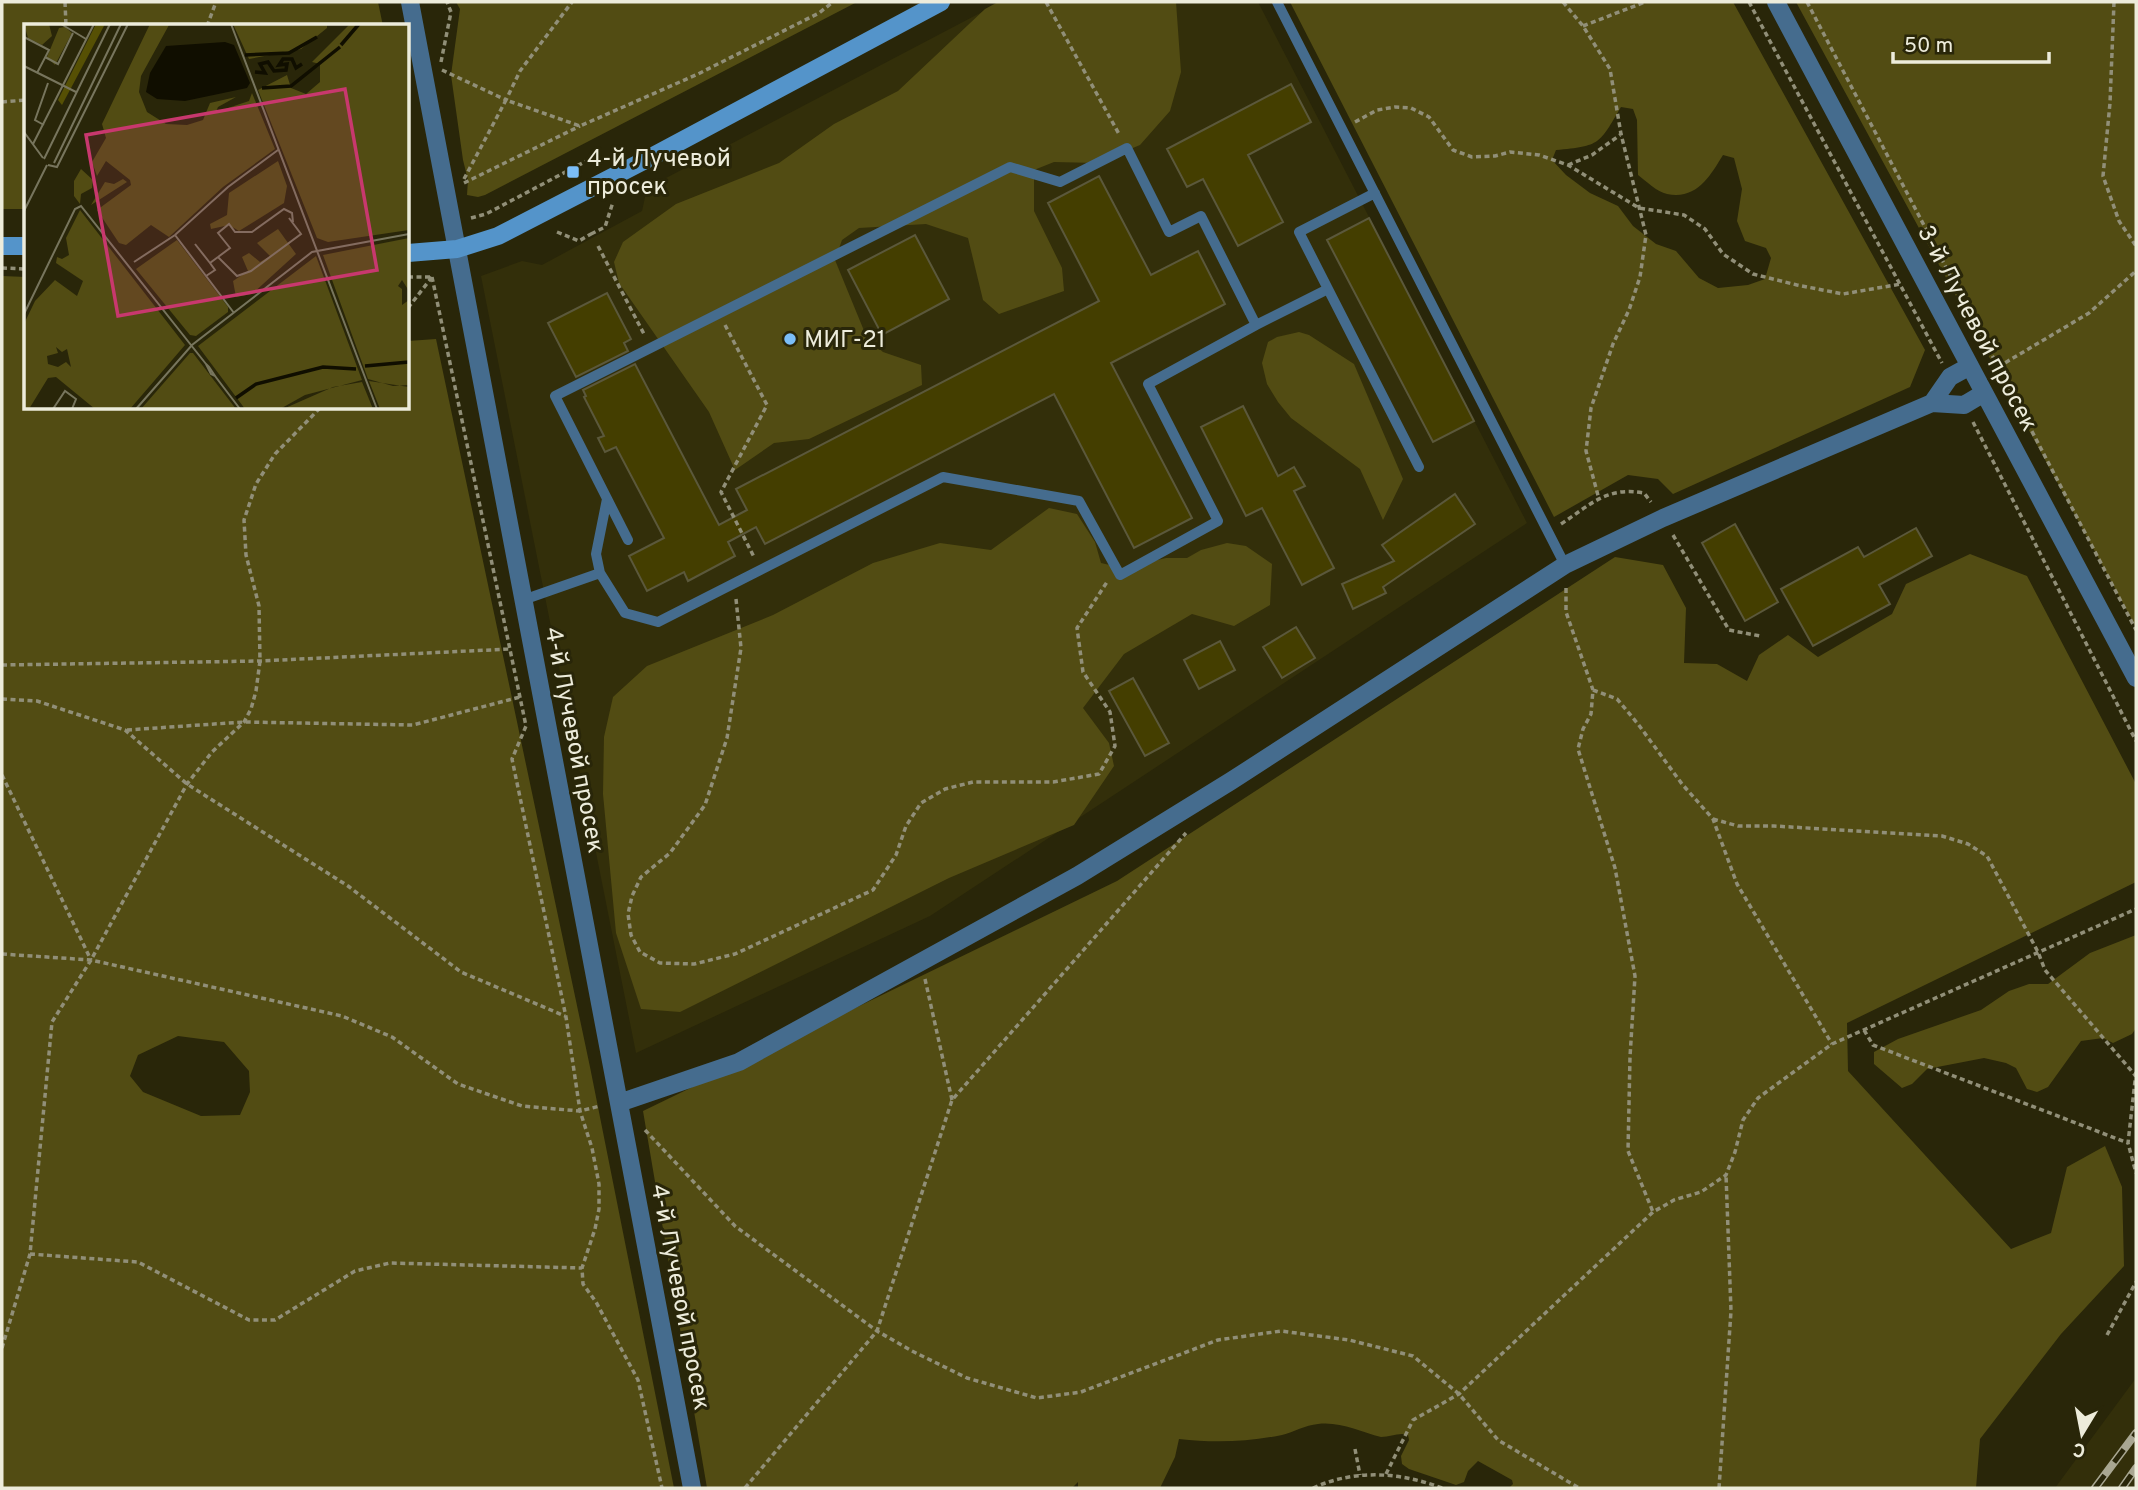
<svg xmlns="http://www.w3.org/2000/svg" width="2138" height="1490" viewBox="0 0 2138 1490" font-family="Overpass,sans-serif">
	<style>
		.built { fill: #332f0a }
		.forest { fill: #524c13; fill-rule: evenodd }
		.building { fill: #443e00; stroke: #5b583b; stroke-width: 2 }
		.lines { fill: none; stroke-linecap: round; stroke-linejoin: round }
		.path { stroke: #918f78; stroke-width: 3.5; stroke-dasharray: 5 3.5; stroke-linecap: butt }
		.lane { stroke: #456c8e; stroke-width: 10 }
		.street { stroke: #456c8e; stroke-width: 18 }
		.secondary { stroke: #5494ca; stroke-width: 18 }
		.rail-casing { stroke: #a9a792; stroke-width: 8 }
		.rail { stroke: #292609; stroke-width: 5; stroke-dasharray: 16; stroke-linecap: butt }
		.poi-dot { fill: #7bbef8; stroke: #292609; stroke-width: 2.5 }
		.labels { text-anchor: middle; stroke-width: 6; stroke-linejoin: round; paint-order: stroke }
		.poi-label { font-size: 24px; fill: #edecdb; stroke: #292609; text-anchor: start }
		.street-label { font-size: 24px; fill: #edecdb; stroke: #292609 }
		.inset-river { fill: none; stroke: #100e00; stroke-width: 3.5 }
		.inset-road { fill: none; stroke: #77755d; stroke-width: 2 }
		.view { fill: #c8386e; fill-opacity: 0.15; stroke: #c8386e; stroke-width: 3.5 }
		.inset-edge { fill: none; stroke: #edecdb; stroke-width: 3.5 }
	</style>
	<rect width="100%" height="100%" fill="#292609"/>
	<path class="built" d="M1001,2H1258L1527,523L930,916L636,1053L481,276L522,261L542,265L642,211L647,188Z
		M2136,1378V1488H2055Z"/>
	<path class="forest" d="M2,2H378L383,26H26V209H2Z
		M456,2H857L485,195L478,197L467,195L468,180L463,160L451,75L460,9Z
		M998,2H1176L1181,72L1170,111L1140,145L1097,163L1054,162L1034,170V211L1062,268L1064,291L999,314L983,300L968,238L926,224L859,228L842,240L835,260L867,338L883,352L921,365L922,385L809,439L774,443L735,470L709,412L619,283L614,262L623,242L676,204L779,163L834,124L898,91L985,9Z
		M1290,2H1733L1925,350L1910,387L1673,494L1658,479L1628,475L1554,517ZM1621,107L1633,109L1637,120L1638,175C1646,181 1657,192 1667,194C1697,200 1710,176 1723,155L1734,158L1742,189L1737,221L1745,241L1766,248L1771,258L1765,279L1748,285L1718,288L1699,278L1676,251L1656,244L1633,226L1618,206L1590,193L1566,175L1552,160L1556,150C1601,146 1599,144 1621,107Z
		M1796,2H2136V627Z
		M2,276L26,277V408H408V341L436,339L590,1067L674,1488H2ZM178,1036L224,1042L249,1071L250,1092L240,1115L201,1116L143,1092L130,1076L138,1055Z
		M1299,332L1309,335L1354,364L1403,479L1383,520L1360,469L1291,418L1278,402L1267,384L1262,363L1268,342L1277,337Z
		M1049,508L1077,514L1095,542L1101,563L1123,568L1166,558H1187L1201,550L1227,543L1246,546L1272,564L1270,605L1234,626L1192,614L1124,654L1083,708L1109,743L1114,766L1074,825L949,878L680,1012L641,1009L616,933L603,794L604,737L613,697L647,666L773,615L873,563L940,543L991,550Z
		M1970,554L2027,576L2136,784V882L1847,1023L1848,1071L2011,1249L2051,1233L2067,1167L2105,1146L2122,1187L2124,1266L2061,1334L1980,1439L1976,1488H1509L1513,1484L1512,1480L1478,1461L1468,1471L1464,1482L1456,1485L1409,1469L1402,1464L1401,1456L1409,1440L1408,1435C1399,1432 1391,1437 1381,1437C1361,1432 1339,1421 1318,1424C1305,1425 1294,1432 1282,1435C1247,1442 1214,1443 1179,1439L1175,1457L1160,1488H1078V1482L1072,1488H707L643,1111L1117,881L1615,557L1663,565L1686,608L1684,663L1717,664L1747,681L1759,655L1788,635L1818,657L1892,614L1906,584Z
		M2136,935V1028L2132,1034L2113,1043L2103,1038L2081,1041L2048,1087L2037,1092L2027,1089L2016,1068L2006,1063L1984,1058L1927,1069L1912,1084L1902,1088L1874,1064V1052L1898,1039L1981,1010L2009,991L2029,984H2048L2090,953Z"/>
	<path class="building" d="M1291,84L1311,122L1248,155L1283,222L1238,246L1203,179L1187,187L1167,149Z
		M1099,176L1151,275L1198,251L1225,304L1111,363L1192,518L1134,548L1054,394L765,544L756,527L728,542L735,556L688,581L684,572L647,591L629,556L664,538L616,447L605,452L598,438L604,436L584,397L586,396L583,390L635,364L719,525L747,510L736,489L1099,301L1048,203Z
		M1369,218L1474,421L1433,442L1327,240Z
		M915,235L949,299L882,335L848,270Z
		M607,293L631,339L624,343L628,351L576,377L548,323Z
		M1243,406L1278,476L1294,467L1305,486L1294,491L1334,568L1302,585L1262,508L1246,516L1201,427Z
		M1455,494L1475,524L1383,587L1386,593L1353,609L1342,584L1394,561L1382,545Z
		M1735,524L1778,602L1745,621L1702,543Z
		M1916,528L1932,556L1879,585L1890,604L1813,646L1781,589L1858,547L1864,557Z
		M1296,627L1315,658L1282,678L1263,647Z
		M1220,641L1235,670L1199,689L1184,660Z
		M1133,678L1169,743L1145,756L1109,691Z"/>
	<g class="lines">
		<path class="path" d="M65,2L66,26
			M1046,2L1119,134
			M1563,2L1583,26L1610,69L1621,134L1646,235L1640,277L1629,310L1613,344L1591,408L1586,451L1599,499
			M1749,2L1942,363
			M1807,2L2136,630
			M2114,2L2110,103L2103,176L2119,221L2136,246
			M207,26L216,2
			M1583,26L1645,2
			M441,62L451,12L447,2
			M442,70L506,100L520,71L572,2
			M2,102L26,100
			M1355,122L1377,110L1395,107L1411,108L1429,117L1453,150L1472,157L1495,156L1510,152L1539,155L1568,165L1639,208L1684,215L1705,229L1723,254L1753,274L1797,285L1843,294L1901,284
			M1568,165L1592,155L1620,135
			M464,179L506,100L580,126L698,74L819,13L833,2
			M464,183L580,126
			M471,218L486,214L592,158
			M557,232L579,241L591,234L593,237
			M591,234L605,227L613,202
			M598,246L645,336
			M2,268L26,269
			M408,277H432
			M432,277L526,726L512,759L566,1017L580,1111L592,1148L599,1184V1209L595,1229L582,1268L583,1284L596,1302L638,1380L662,1488
			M408,308L432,277
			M725,325L767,405L721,492L754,557
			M1998,367L2089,313L2136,271
			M1973,422L2136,741
			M1561,524C1590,505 1607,486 1644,493L1651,502
			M1673,535L1729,630L1760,636
			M1566,588V612L1593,690L1591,714L1583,729L1578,749L1615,868L1635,976L1630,1057L1628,1151L1653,1212
			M736,599L741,648L727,738L705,805L670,853L641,877L632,896L628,914L631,935L640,952L660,963L694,964L735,954L873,890L896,855L906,826L921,803L945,789L973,782H1053L1099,774L1115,746L1110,712L1083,672L1077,628L1107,582
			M2,665L260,661L510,649
			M1593,690L1617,699L1638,724L1682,784L1713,819L1737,884L1832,1044
			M2,699L37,701L125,730L187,784L348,886L461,972L565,1016
			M127,730L244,722L413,725L520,697
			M2,775L91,960
			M1713,819L1738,826H1774L1942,836L1968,844L1987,856L2038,952L2045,970L2135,1075
			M2,954L91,960L342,1016L392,1037L458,1084L522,1106L580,1111L600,1106
			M925,979L952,1100
			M1864,1030L1873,1045L2128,1143
			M2136,1072L2128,1143L2136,1173
			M645,1130L735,1226L877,1331L912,1351L967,1378L1037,1398L1081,1392L1218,1340L1281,1331L1349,1340L1413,1356L1459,1394L1498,1440L1579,1488
			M30,1254L138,1262L249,1320H275L355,1271L390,1263L582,1268
			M2107,1335L2136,1282
			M2,1348L30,1254L52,1022L91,960L187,784L212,752L244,722L251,709L256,691L260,661L259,606L246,555L244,520L256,484L275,454L320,408
			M1355,1449L1360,1475
			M1386,1474L1413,1420L1459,1394L1653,1212L1674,1200L1701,1192L1726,1175L1735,1152L1743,1120L1758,1098L1832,1044L2136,909
			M745,1488L877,1331L952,1100L1186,833
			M1313,1488C1355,1469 1400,1472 1442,1488
			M1719,1488L1731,1311L1726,1175"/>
		<path class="lane" d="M1277,2L1565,565
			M1328,289L1419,467
			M607,499L596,554L600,573L625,613L658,622L943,477L1079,501L1120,575L1218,521L1148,384L1256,325
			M628,540L555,396L1010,167L1060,182L1127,148L1169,232L1201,216L1256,325L1328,289L1299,232L1375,193
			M523,600L600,573"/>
		<path class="street" d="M410,2L692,1488
			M1776,2L2136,678
			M1970,366L1950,377L1932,403L1964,405L1984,393
			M619,1103L739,1062L1077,876L1231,781L1565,565L1663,518L1932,403"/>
		<path class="secondary" d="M2,246H26
			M408,253L457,249L498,236L655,155L941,2"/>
		<defs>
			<path id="rail" d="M2095,1488L2136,1433
				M2122,1488L2136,1468"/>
		</defs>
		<use href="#rail" class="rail-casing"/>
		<use href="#rail" class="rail"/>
	</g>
	<g class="poi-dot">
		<rect x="566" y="165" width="14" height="14" rx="3.5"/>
		<circle cx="790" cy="339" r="7"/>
	</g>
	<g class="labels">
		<g class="poi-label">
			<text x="587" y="166">4-й Лучевой<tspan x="587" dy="28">просек</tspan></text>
			<text x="804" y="347">МИГ-21</text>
		</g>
		<g class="street-label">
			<text transform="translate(1978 328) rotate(62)" y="8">3-й Лучевой просек</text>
			<text transform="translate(575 740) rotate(79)" y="8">4-й Лучевой просек</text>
			<text transform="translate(681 1297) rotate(79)" y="8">4-й Лучевой просек</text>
		</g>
	</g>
	<g transform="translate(24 24)">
		<rect width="385" height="385" fill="#292609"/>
		<path d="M72,0H81L38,81L34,76Z" fill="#565004"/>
		<path d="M0,0H25L28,12L18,21L4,14ZM126,0L145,1L117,52L115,68L123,88L142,100L163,101L179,96L186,79L212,73L194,83L192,88L225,77L228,69L251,125L199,163L145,213L127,201L102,221L95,219L73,186L107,161L106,156L82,137L73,152L68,138L82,114L78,100ZM209,0H303V4L277,25L225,35ZM326,0H385V206L304,218L293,214L234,66L263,51L267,64L282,70L296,58V40L288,38ZM41,3L48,9L31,41L23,33L35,4ZM254,137L263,162L260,179L215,207L205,201L187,205L186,200L203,191L205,169ZM57,145L69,156L68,164L57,170L56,180L50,172V157ZM99,155L103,158L67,181L81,158L90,160ZM56,186L161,321L106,385H71L32,353L24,354L5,385H0V300L11,277L31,256L53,272L59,257L32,239L33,233L38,235L45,231L42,214ZM32,323L38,328L43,325L47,343L42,338L34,343L24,340L23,332L34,329ZM254,205L272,230L228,270L212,273L209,257L224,247L218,233L225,229L236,238L246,232L233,219ZM385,214V267L378,256L374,262L378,265V281L385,276V361L369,362L344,355L299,231ZM153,216L204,283V288L172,312L166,311L112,245ZM292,232L338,356L281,371L256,385H221L174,322ZM169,329L212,385H117L166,329ZM345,357L385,363V385H356ZM338,358L349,385H259L309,363Z" fill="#524c13" fill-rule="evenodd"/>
		<path d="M201,18L210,21L226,59L223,64L161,77L133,75L122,68L126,49L142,22Z" fill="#100e00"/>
		<path class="inset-river" d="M317,21L335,0M221,31L265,29L293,13M231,48L241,49L236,40L244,38L250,47L262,46L263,40L255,41L259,35H268L272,44L278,40M238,64L267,62L316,23M341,342L385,338M212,374L232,360L299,343L332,345"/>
		<path class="inset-road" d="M37,0L62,15M207,0L353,385M0,13L25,26L13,49M21,33L34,40L49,9M0,42L52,68M20,101L11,96L24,59M0,108L19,134M9,120L70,0M20,135L86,0M30,139L97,0M24,141L33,143L104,0M0,187L23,141M151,211L210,289M171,220L186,239M194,233L206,224L194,209L205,200L211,208H228L260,185L268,189L269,198M110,238L151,211L204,163L254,126M182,252L191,246L186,239L194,233L213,252L227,247L277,210L265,194M0,290L51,185L57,182L182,340M182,340L185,343L191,352L187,350ZM191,352L216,385M29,385L41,367L52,375L48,385M112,385L168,321L288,228L385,210"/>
		<path class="view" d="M321,65L353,246L94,292L62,111Z"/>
		<rect width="385" height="385" class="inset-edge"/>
	</g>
	<rect width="2138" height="1490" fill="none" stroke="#edecdb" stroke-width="7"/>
	<g transform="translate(2082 1434) rotate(190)" stroke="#292609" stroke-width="5" paint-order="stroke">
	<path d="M0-5L12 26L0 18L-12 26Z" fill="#edecdb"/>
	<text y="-10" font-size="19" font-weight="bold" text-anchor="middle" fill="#edecdb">С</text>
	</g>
	<path d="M1893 52v10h156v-10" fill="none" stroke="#edecdb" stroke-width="3.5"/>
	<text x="1904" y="52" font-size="21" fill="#edecdb" stroke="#292609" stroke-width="5" paint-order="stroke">50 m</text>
</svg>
